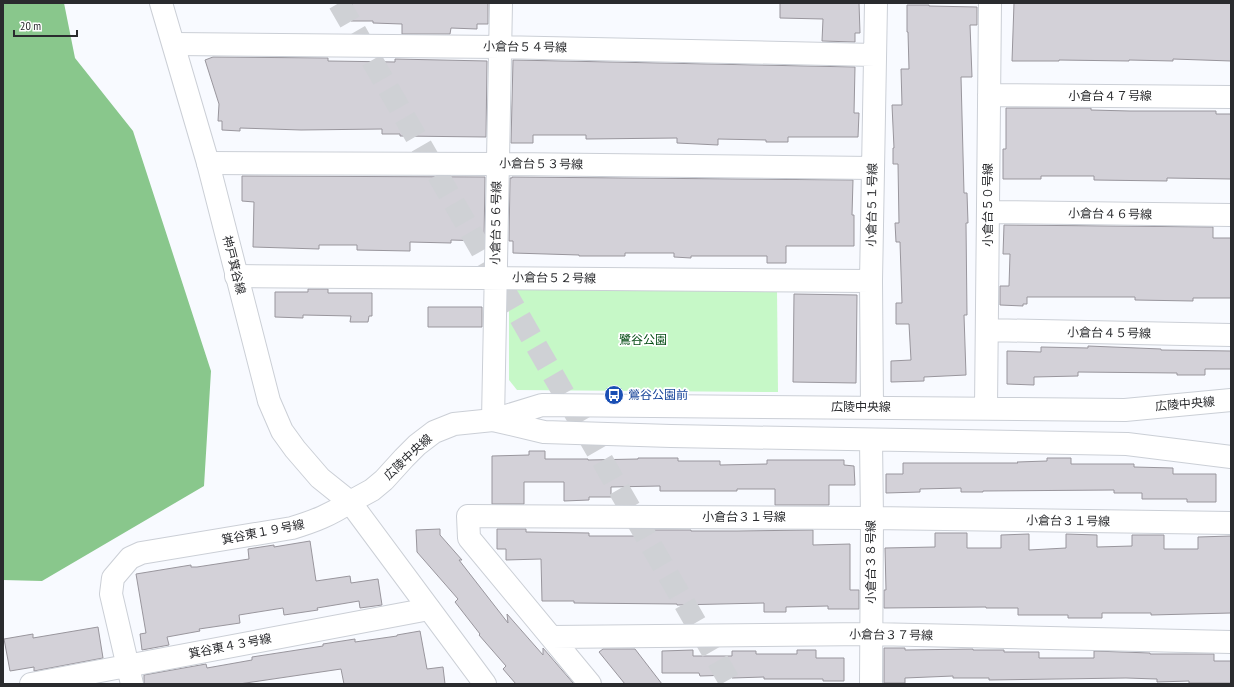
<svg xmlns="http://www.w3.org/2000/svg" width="1234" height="687" viewBox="0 0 1234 687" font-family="'PT Sans Narrow','Noto Sans JP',sans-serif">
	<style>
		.green { fill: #c6f8c7 }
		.forest { fill: #89c78c }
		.building { fill: #d3d1d8; stroke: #99969d }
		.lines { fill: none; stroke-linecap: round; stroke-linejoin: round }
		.tertiary-tunnel { stroke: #cfd1d5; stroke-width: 22; stroke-dasharray: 22 11; stroke-linecap: butt }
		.minor-casing { stroke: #cbcfd6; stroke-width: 24 }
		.tertiary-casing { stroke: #cbcfd6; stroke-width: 24 }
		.minor { stroke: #fff; stroke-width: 22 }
		.tertiary { stroke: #fff; stroke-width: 22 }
		.labels { text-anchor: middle; stroke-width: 3.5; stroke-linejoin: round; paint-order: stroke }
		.street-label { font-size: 12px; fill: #2a2b2e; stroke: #fff }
		.park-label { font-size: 12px; fill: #034b13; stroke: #fff }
		.transit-label { font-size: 12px; fill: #164399; stroke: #fff; text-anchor: start }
	</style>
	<rect width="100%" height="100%" fill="#f8faff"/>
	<path class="green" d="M519,288L777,289L778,392L517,390L509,380V300Z"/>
	<path class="forest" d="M3,3H64L75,58L133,131L211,371L204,486L42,581L3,580Z"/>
	<path class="building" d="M352,3H488V24H477V29L451,28L450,34H402V24L373,23V21H351Z
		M780,3H859L860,33H855V42L822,41L823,19L780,18Z
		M1014,3H1231V61L1173,59V61L1129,60V61L1059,60V61H1012Z
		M907,5H929V6L977,7V25H970L972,77H961L964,193H967L968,223H966L967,315H964L966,375L924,377V381L891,382V361L911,360L909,324H896V303H902L900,242H896L895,223H899L898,164H893V148H894L892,105H902L901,69H909L908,32H907Z
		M213,57L328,58V61L395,62V59L487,61L486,137L400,136V134H382V129L301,130L240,128V131L222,130V121H218L219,104L205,60Z
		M513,60L855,67L854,113H859L858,137H788V142H766V140L718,139V145L677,143V138L586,139V135H533V143H511Z
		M1006,108H1091V110L1130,111H1216V114H1231V179L1167,178V181L1094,180V176H1041V179H1003V149H1006Z
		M242,176L485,177L484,241L451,240V243L410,242V251L357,250V245H319V249L253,247L254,202L242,201Z
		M512,177L853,180L852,215H854V246H786V263H767V256H691V258L674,257V253H625V256H579V255L513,253V241H509L510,178H512Z
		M1004,225L1213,227V238H1231V298H1193V301L1135,300V297H1027V304H1023V306L1000,305V286H1009L1010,254H1003Z
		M308,289H328V293H372V316H369L368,322H350L351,316L303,315V318L275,317V292H308Z
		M794,294L857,295L856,383L793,382Z
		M428,307H482V327H428Z
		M1088,346L1161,349V350L1231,351V369H1205V375H1177V373L1078,372V376L1034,377V385L1007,384V351L1041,352V347L1088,348Z
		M529,451H545V459H588V460L638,459V458H678V461H720V465L767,464V460H844V465L854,466L855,485H829V505H775V489H737V491H660V486L611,487V497H589V500L564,501V482H524V504H492V456L529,455Z
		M1047,458H1071V464H1134V467L1173,468V474H1216V502H1187V499H1142V493H1114V490L983,491V492H961V488L920,489V492L886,493V474H903V463H1018L1017,462L1047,461Z
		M440,529V535L462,560H459L508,623L507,614L543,655V648L574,684H516L503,669L506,666L479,635L480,634L455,602L458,599L417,552L416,530Z
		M497,529H526V532L589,533V536H639L638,530H691V531H737L813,530V545L850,544V590H859V609H828V606L786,607V612H764V603L677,605V604L574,603V601H542L541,559L506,560V549H497Z
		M935,533H967V548H1001V535L1029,534V550L1066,548V534L1097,535V547L1132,546V535H1164V549H1198V537L1231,536V613L1151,615V613H1102V618H1068V615H1018V608H986V607L884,608V590H886L885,548L935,547Z
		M310,541L316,581L350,576L351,583L378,579L382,605L360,608L359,601L317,608L318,610L284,615L283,608L239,615L240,623L199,629L200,631L167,637L169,645L142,650L140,634L146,633L136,574L191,565V567H197L249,559L248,549L274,545V547Z
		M98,627L103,658L34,671V667L10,671L4,639L33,634V638Z
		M420,631L427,669L443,667L445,684H344L341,669L239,684H144V675L206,664L207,668L252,660V657L323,646V644L355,639V642L397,636V635Z
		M884,648H905V650L973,649V650H1004V652H1039V658H1094V651L1150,653V654H1214V661H1231V683H1189V681L1157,682V679L1126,678L989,680V678H953V676L905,678V683H884Z
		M603,649H635L662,684H625L599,652Z
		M693,650V656H732V651H756V654H797V650H816V658H844V681H823V679H764V677L732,678V675L700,676L699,673H662V651Z"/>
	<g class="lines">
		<path class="tertiary-tunnel" d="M339,3L731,684"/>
		<defs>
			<path id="minor" d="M174,44L501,47L875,55
				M989,95L1231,97
				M208,163L498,164L873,168
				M988,212L1231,215
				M236,276L871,281
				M987,330L1231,335
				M872,407L871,281L876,3
				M986,408L990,3
				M493,420L542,405L1125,410L1231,400
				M493,420L544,432L671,436L1127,444L1231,457
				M493,420L501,3
				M871,440L872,518L871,684
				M551,637L871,634L1231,642
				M31,684L429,609
				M132,684L111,594L113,578L130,558L141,553L292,528C315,521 330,515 350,502
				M590,684L469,538L468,516L872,518L1231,523"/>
			<path id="tertiary" d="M161,3L208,163L269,401L282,431L295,449L320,478L350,502L485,684
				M350,502L372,490L384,480L404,458L417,445L434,432L454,424L493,420"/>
		</defs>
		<use href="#minor" class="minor-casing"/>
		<use href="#tertiary" class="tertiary-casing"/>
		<use href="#minor" class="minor"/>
		<use href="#tertiary" class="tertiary"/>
	</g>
	<defs>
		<symbol id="bus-disc" viewBox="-11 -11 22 22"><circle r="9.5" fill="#1a4fb4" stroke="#fff"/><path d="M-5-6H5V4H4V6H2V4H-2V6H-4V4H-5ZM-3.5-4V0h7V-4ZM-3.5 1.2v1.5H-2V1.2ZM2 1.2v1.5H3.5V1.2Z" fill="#fff"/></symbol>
	</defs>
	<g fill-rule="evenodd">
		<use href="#bus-disc" x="603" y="384" width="22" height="22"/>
	</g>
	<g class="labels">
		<g class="street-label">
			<text transform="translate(525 47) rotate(1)" y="4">小倉台５４号線</text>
			<text x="1110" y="100">小倉台４７号線</text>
			<text transform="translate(541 164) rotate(1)" y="4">小倉台５３号線</text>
			<text transform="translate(872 205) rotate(-89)" y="4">小倉台５１号線</text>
			<text transform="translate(988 205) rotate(-90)" y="4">小倉台５０号線</text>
			<text transform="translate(1110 214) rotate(1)" y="4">小倉台４６号線</text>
			<text transform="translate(496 223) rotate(-89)" y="4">小倉台５６号線</text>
			<text transform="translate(234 265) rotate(76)" y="4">神戸箕谷線</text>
			<text transform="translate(554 278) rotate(1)" y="4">小倉台５２号線</text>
			<text transform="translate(1109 333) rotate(1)" y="4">小倉台４５号線</text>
			<text transform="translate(1185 404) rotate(-5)" y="4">広陵中央線</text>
			<text x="861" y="411">広陵中央線</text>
			<text transform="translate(408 457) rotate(-43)" y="4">広陵中央線</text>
			<text x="744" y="521">小倉台３１号線</text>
			<text transform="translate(1068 521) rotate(1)" y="4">小倉台３１号線</text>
			<text transform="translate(263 532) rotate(-11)" y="4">箕谷東１９号線</text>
			<text transform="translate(871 562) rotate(-90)" y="4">小倉台３８号線</text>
			<text transform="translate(891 635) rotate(1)" y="4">小倉台３７号線</text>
			<text transform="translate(230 646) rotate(-11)" y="4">箕谷東４３号線</text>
		</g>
		<g class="park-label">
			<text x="643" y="344">鷺谷公園</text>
		</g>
		<g class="transit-label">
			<text x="628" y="399">鶯谷公園前</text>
		</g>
	</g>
	<rect width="1234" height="687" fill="none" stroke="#2a2b2e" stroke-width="8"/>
	<path d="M14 30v6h63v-6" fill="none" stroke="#2a2b2e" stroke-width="2"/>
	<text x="20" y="30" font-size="12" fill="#2a2b2e" stroke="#ffffff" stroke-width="3" paint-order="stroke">20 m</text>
</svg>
